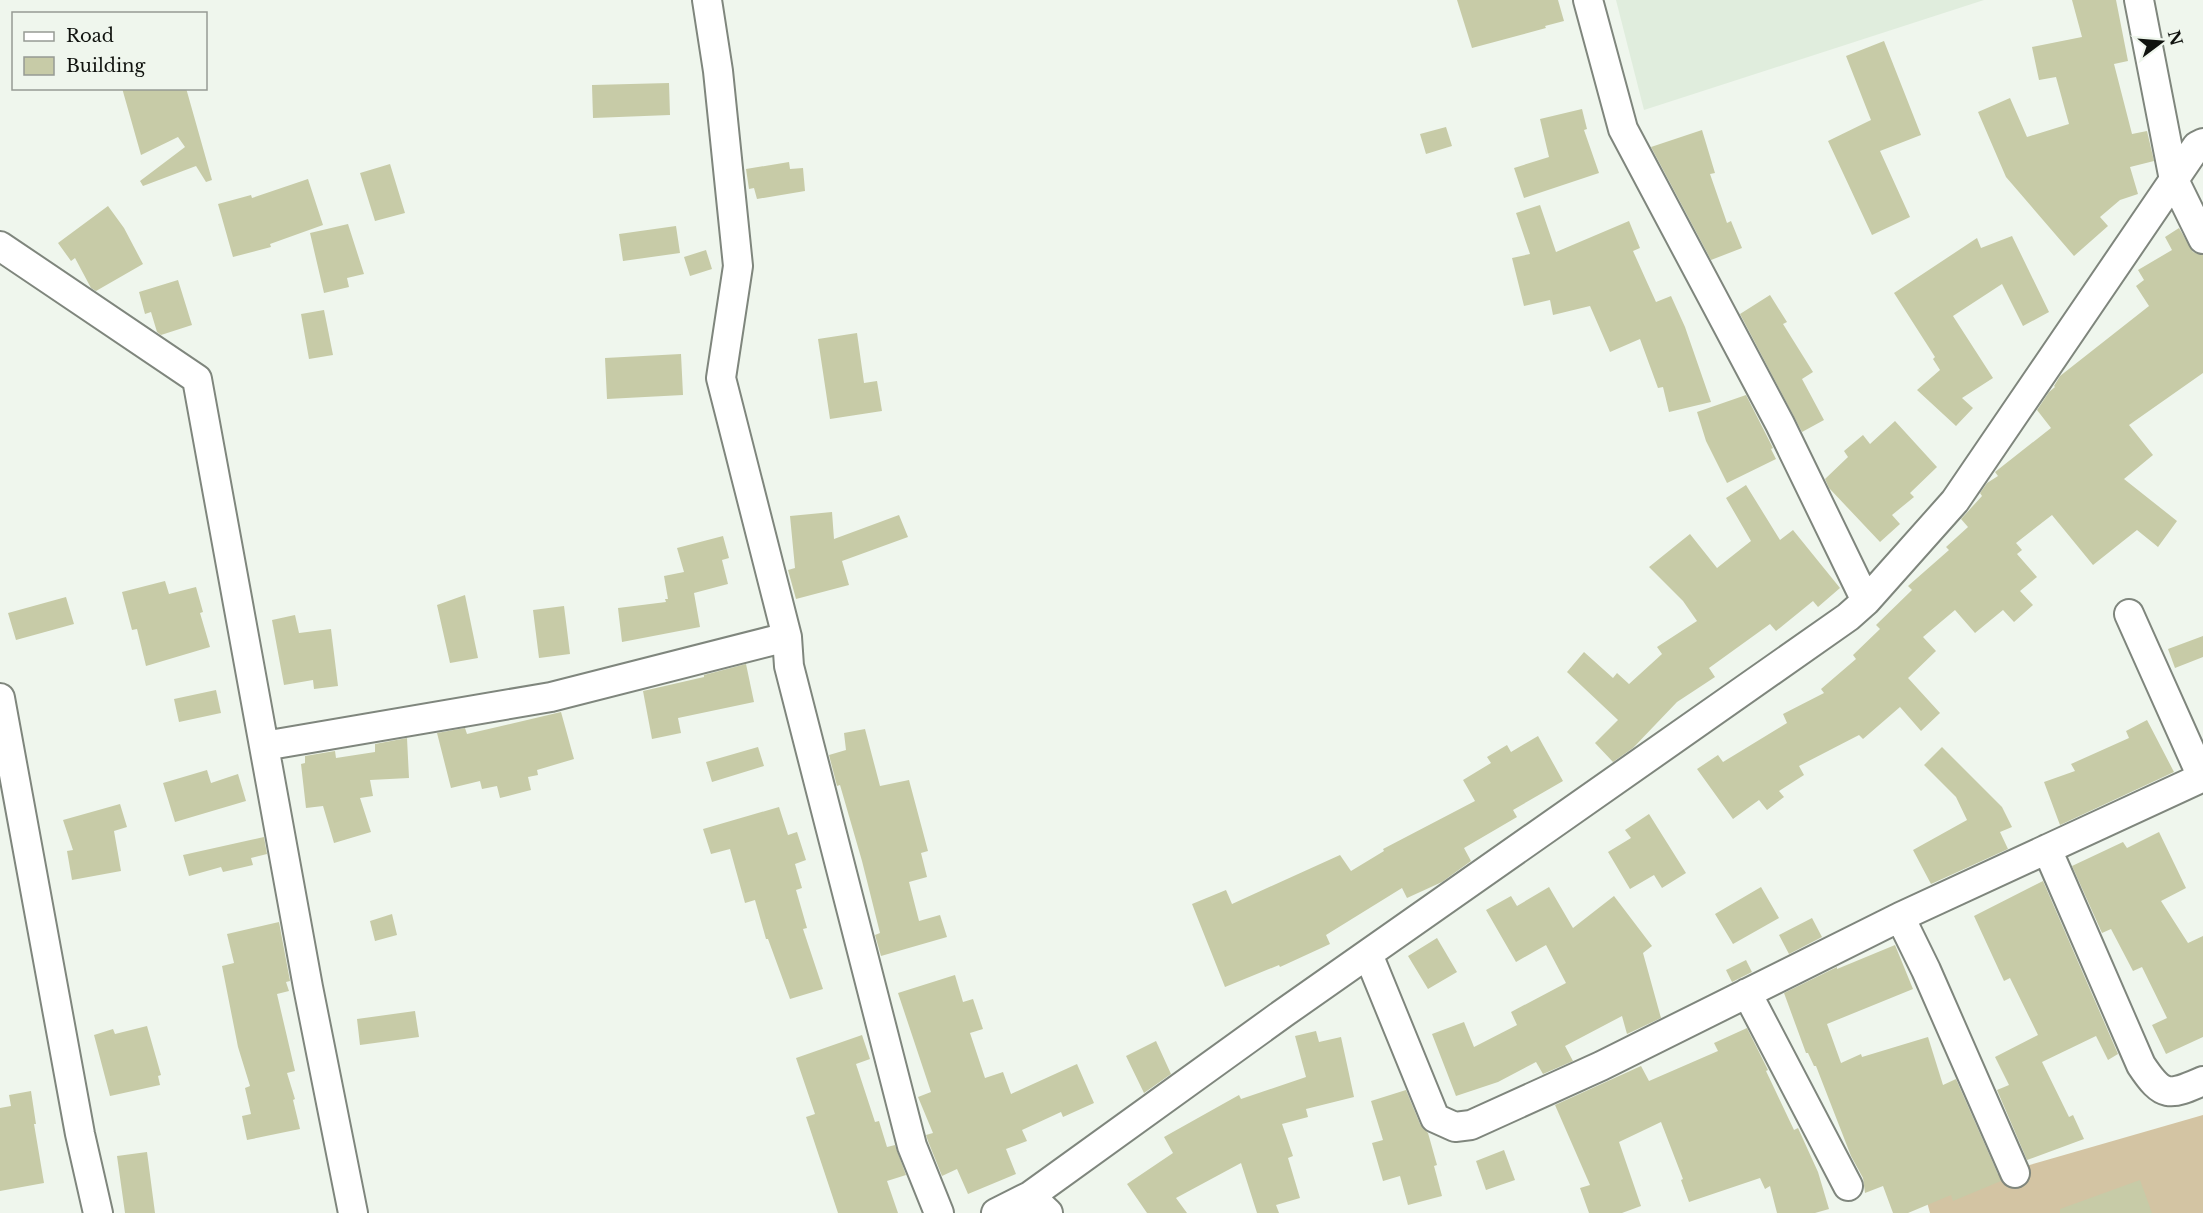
<svg xmlns="http://www.w3.org/2000/svg" width="2203" height="1213" viewBox="0 0 2203 1213" font-family="'Libre Baskerville',serif">
	<style>
		.built { fill: #e0eddd }
		.forest { fill: #d3c4a3 }
		.building { fill: #c7cba7 }
		.lines { fill: none; stroke-linecap: round; stroke-linejoin: round }
		.minor-casing { stroke: #7f867d; stroke-width: 32 }
		.minor { stroke: #fff; stroke-width: 28 }
	</style>
	<rect width="100%" height="100%" fill="#eff6ed"/>
	<path class="built" d="M1616,0H1984L1644,110Z"/>
	<path class="forest" d="M2203,1115V1213H1930L1925,1195Z"/>
	<path class="building" d="M1457,0H1558L1564,21L1545,26L1546,28L1472,48Z
		M2072,0H2116L2128,61L2114,64L2132,134L2147,131L2154,161L2130,167L2138,194L2120,200L2100,217L2108,226L2074,256L2006,177L1978,112L2010,98L2027,137L2069,124L2056,77L2039,80L2032,47L2082,37Z
		M1884,41L1921,135L1880,151L1910,217L1872,235L1828,141L1871,120L1846,56Z
		M669,83L670,115L593,118L592,85Z
		M122,88H186L212,180L206,182L196,166L143,186L140,181L185,147L178,137L141,155Z
		M1582,109L1587,129L1584,130L1599,173L1524,198L1514,168L1549,157L1540,119Z
		M1446,127L1452,146L1426,154L1420,134Z
		M1702,130L1715,173L1710,174L1727,223L1731,221L1742,248L1711,260L1651,147Z
		M789,162L790,169L803,168L805,191L757,199L754,188L749,189L746,169Z
		M390,164L405,213L375,221L360,173Z
		M308,179L323,225L270,244L271,247L233,257L218,204L251,195L252,198Z
		M1540,205L1556,252L1629,221L1640,248L1633,251L1646,280L1656,302L1671,296L1685,327L1711,402L1669,412L1663,387L1658,388L1640,339L1610,352L1590,306L1553,315L1550,300L1524,306L1512,258L1530,254L1516,213Z
		M108,206L124,228L143,264L96,291L91,288L75,258L71,261L58,243Z
		M348,224L364,274L347,278L349,287L324,293L310,233Z
		M676,226L680,253L623,261L619,234Z
		M2179,228L2193,252L2203,255V373L2129,425L2153,455L2124,479L2177,521L2158,547L2137,530L2093,565L2052,515L2016,543L2022,550L2017,554L2037,577L2020,591L2033,605L2014,622L2003,610L1975,633L1955,610L1923,637L1936,651L1908,678L1940,713L1921,731L1900,707L1863,739L1859,735L1799,766L1804,775L1779,791L1784,797L1767,810L1759,800L1733,819L1697,769L1718,755L1723,762L1787,723L1783,714L1824,693L1821,689L1856,659L1853,655L1880,629L1876,625L1912,590L1908,586L1949,550L1946,547L1968,527L1961,519L1982,496L1980,493L1987,483L1998,476L1995,472L2051,428L2037,410L2049,392L2055,387L2054,386L2060,376L2149,306L2136,286L2144,280L2138,270L2172,250L2165,237Z
		M2012,236L2049,312L2023,326L2002,284L1953,316L1993,378L1962,398L1973,408L1956,426L1917,390L1940,370L1933,359L1935,357L1894,293L1977,238L1981,248Z
		M706,250L712,269L690,276L684,257Z
		M178,280L192,325L161,335L157,332L151,312L145,314L139,292Z
		M1770,295L1787,322L1783,324L1813,372L1802,379L1824,420L1802,432L1740,314Z
		M324,310L333,355L309,359L301,314Z
		M857,333L864,383L877,381L882,411L830,419L818,339Z
		M681,354L683,395L607,399L605,358Z
		M1746,395L1773,448L1771,449L1776,459L1727,483L1706,441L1697,412Z
		M1895,421L1937,467L1910,493L1914,497L1892,515L1900,524L1880,542L1829,488L1825,479L1848,457L1844,451L1863,435L1870,444Z
		M1746,485L1780,540L1793,530L1840,588L1818,607L1813,601L1776,631L1770,624L1709,668L1715,677L1677,702L1633,748L1613,762L1595,743L1618,720L1567,672L1584,652L1613,678L1617,673L1629,684L1662,654L1657,647L1697,621L1683,601L1649,567L1690,534L1717,568L1751,541L1726,498Z
		M832,512L834,539L899,515L908,537L842,561L849,585L796,599L788,570L795,568L790,516Z
		M723,536L729,558L722,560L728,584L694,593L700,627L622,642L618,608L666,602L665,599H668L664,576L684,572L677,548Z
		M165,581L169,594L196,587L203,612L200,613L210,647L146,666L137,629L132,630L122,592Z
		M465,595L478,658L450,663L437,605Z
		M66,597L74,624L16,640L8,613Z
		M564,606L570,654L539,658L533,610Z
		M295,615L299,633L331,629L338,686L314,689L313,680L284,685L272,620Z
		M2203,636V657L2175,668L2168,649Z
		M746,664L754,702L678,718L681,733L652,739L643,691L704,677V675Z
		M216,690L221,713L179,722L174,699Z
		M561,712L574,759L537,770L538,775L528,777L531,790L500,798L497,786L482,789L480,781L451,788L437,733L465,728L467,734Z
		M2147,720L2174,772L2060,825L2044,782L2075,771L2071,764L2129,738L2126,731Z
		M865,729L880,786L909,780L928,851L921,853L927,877L909,882L919,921L940,915L947,937L881,956L875,935L880,933L862,861L840,785L837,786L829,755L846,750L844,733Z
		M1538,736L1563,781L1513,810L1517,817L1464,848L1471,861L1442,882L1407,898L1402,888L1326,935L1330,944L1280,967L1279,965L1225,987L1192,904L1226,890L1232,904L1340,855L1351,871L1384,851L1383,849L1475,801L1463,780L1491,763L1487,757L1507,745L1511,752Z
		M407,738L409,778L370,780L373,796L360,798L371,832L334,843L323,806L306,808L301,764L305,763V756L335,751L336,758L375,752V744Z
		M758,747L764,766L712,782L706,762Z
		M1942,747L2002,807L2012,827L2000,832L2008,849L1931,884L1913,850L1967,820L1956,797L1924,765Z
		M207,770L211,783L238,774L246,801L175,822L163,783Z
		M120,804L127,827L114,831L121,871L72,880L67,851L73,850L63,820Z
		M779,807L788,835L797,832L806,860L795,864L802,888L796,890L807,928L803,929L823,989L790,999L768,939H766L755,900L745,903L730,849L711,854L703,829Z
		M1649,814L1686,873L1662,888L1654,875L1630,889L1608,852L1631,838L1625,830Z
		M2159,832L2186,888L2161,901L2188,943L2203,936V1037L2166,1054L2152,1025L2167,1018L2142,967L2133,971L2111,929L2102,933L2072,866L2123,842L2127,848Z
		M264,837L267,854L251,858L253,865L223,872L221,867L189,876L183,855Z
		M2043,881L2118,1054L2108,1060L2096,1036L2042,1062L2069,1117L2073,1115L2084,1139L2027,1160L1997,1090L2009,1085L1995,1057L2038,1035L2010,978L2004,981L1974,916Z
		M1549,887L1573,928L1614,896L1652,946L1643,953L1661,1018L1627,1034L1622,1016L1565,1046L1573,1061L1543,1074L1536,1062L1498,1082L1456,1096L1432,1034L1464,1022L1474,1047L1517,1025L1511,1012L1566,983L1546,945L1516,962L1486,910L1511,896L1517,906Z
		M1761,887L1779,918L1733,944L1715,914Z
		M392,914L397,935L375,941L370,921Z
		M1812,918L1822,937L1789,954L1779,935Z
		M279,922L290,981L286,982L289,991L277,994L295,1071L287,1073L295,1099L293,1100L300,1129L247,1140L242,1116L251,1114L245,1088L250,1086L238,1047L222,966L234,963L227,934Z
		M1437,938L1457,972L1428,989L1408,956Z
		M1895,945L1913,989L1827,1024L1841,1063L1861,1054L1862,1057L1928,1037L1943,1085L1956,1079L2001,1181L1953,1201L1951,1195L1908,1213H1893L1883,1186L1865,1193L1863,1178L1851,1156L1816,1066H1814L1808,1053H1806L1784,993L1837,967V969Z
		M1746,960L1752,972L1732,982L1726,970Z
		M955,975L963,1002L973,999L983,1029L970,1033L985,1078L1003,1072L1011,1094L1077,1064L1094,1103L1063,1117L1061,1112L1022,1130L1027,1141L1006,1149L1016,1174L968,1194L957,1169L942,1176L928,1141L926,1135L933,1133L918,1097L931,1092L898,993Z
		M415,1011L419,1037L360,1045L357,1019Z
		M147,1026L161,1075L158,1076L160,1085L110,1096L94,1035L113,1029L115,1034Z
		M1747,1028L1768,1070L1766,1071L1794,1130L1798,1128L1818,1172L1829,1209L1815,1213H1777L1770,1186L1765,1189L1760,1178L1689,1202L1681,1180L1683,1179L1661,1122L1619,1142L1641,1206L1622,1213H1589L1580,1188L1590,1185L1555,1105L1641,1066L1649,1081L1718,1051L1714,1043Z
		M1316,1031L1319,1042L1341,1037L1354,1097L1306,1109L1308,1117L1282,1124L1293,1156L1288,1158L1300,1198L1276,1205L1279,1213H1257L1241,1163L1176,1198L1187,1213H1147L1127,1184L1173,1153L1164,1137L1239,1095L1241,1099L1306,1077L1295,1036Z
		M862,1035L870,1059L856,1064L875,1122L879,1121L887,1147L895,1145L906,1175L887,1181L898,1213H838L806,1117L815,1114L796,1058Z
		M1156,1041L1171,1074L1144,1093L1126,1056Z
		M1406,1090L1420,1124L1428,1133L1437,1165L1434,1166L1442,1196L1408,1205L1400,1176L1383,1181L1372,1143L1383,1140L1371,1101Z
		M31,1091L36,1124H34L44,1183L0,1191V1108L11,1106L9,1095Z
		M1504,1150L1515,1180L1486,1190L1476,1161Z
		M147,1152L155,1213H125L117,1156Z
		M2140,1180L2152,1213H2060V1209Z"/>
	<g class="lines">
		<defs>
			<path id="minor" d="M707,0L718,71L738,266L721,378L787,637L789,666L912,1146L939,1213
				M1588,0L1623,129L1780,424L1866,601
				M2139,0L2174,180L2203,239
				M0,246L197,379L308,987L353,1213
				M2129,614L2202,777
				M0,698L80,1134L98,1213
				M264,746L551,697L787,637
				M2047,849L2141,1065C2163,1098 2169,1096 2203,1081
				M1900,917L1926,970L2015,1173
				M1368,954L1435,1118L1455,1127L1471,1125L1601,1066L1900,917L2203,777
				M1747,993L1848,1186
				M1030,1196L1048,1213
				M996,1213L1030,1196L1285,1012L1848,617L1866,601L1955,501L2197,146L2203,143"/>
		</defs>
		<use href="#minor" class="minor-casing"/>
		<use href="#minor" class="minor"/>
	</g>
	<rect x="12" y="12" width="195" height="78" fill="#eff6ed" stroke="#969b94" stroke-width="1.5"/>
	<rect x="24" y="32" width="30" height="9" fill="#ffffff" stroke="#969b94" stroke-width="1.5"/>
	<text x="66" y="42" font-size="18" fill="#10130f">Road</text>
	<rect x="24" y="57" width="30" height="18" fill="#c7cba7" stroke="#969b94" stroke-width="1.5"/>
	<text x="66" y="72" font-size="18" fill="#10130f">Building</text>
	<g transform="translate(2161 42) rotate(74)" stroke="#eff6ed" stroke-width="4.5" paint-order="stroke">
	<path d="M0-4.5L10 22L0 15L-10 22Z" fill="#10130f"/>
	<text y="-9" font-size="16" font-weight="bold" text-anchor="middle" fill="#10130f">N</text>
	</g>
</svg>
